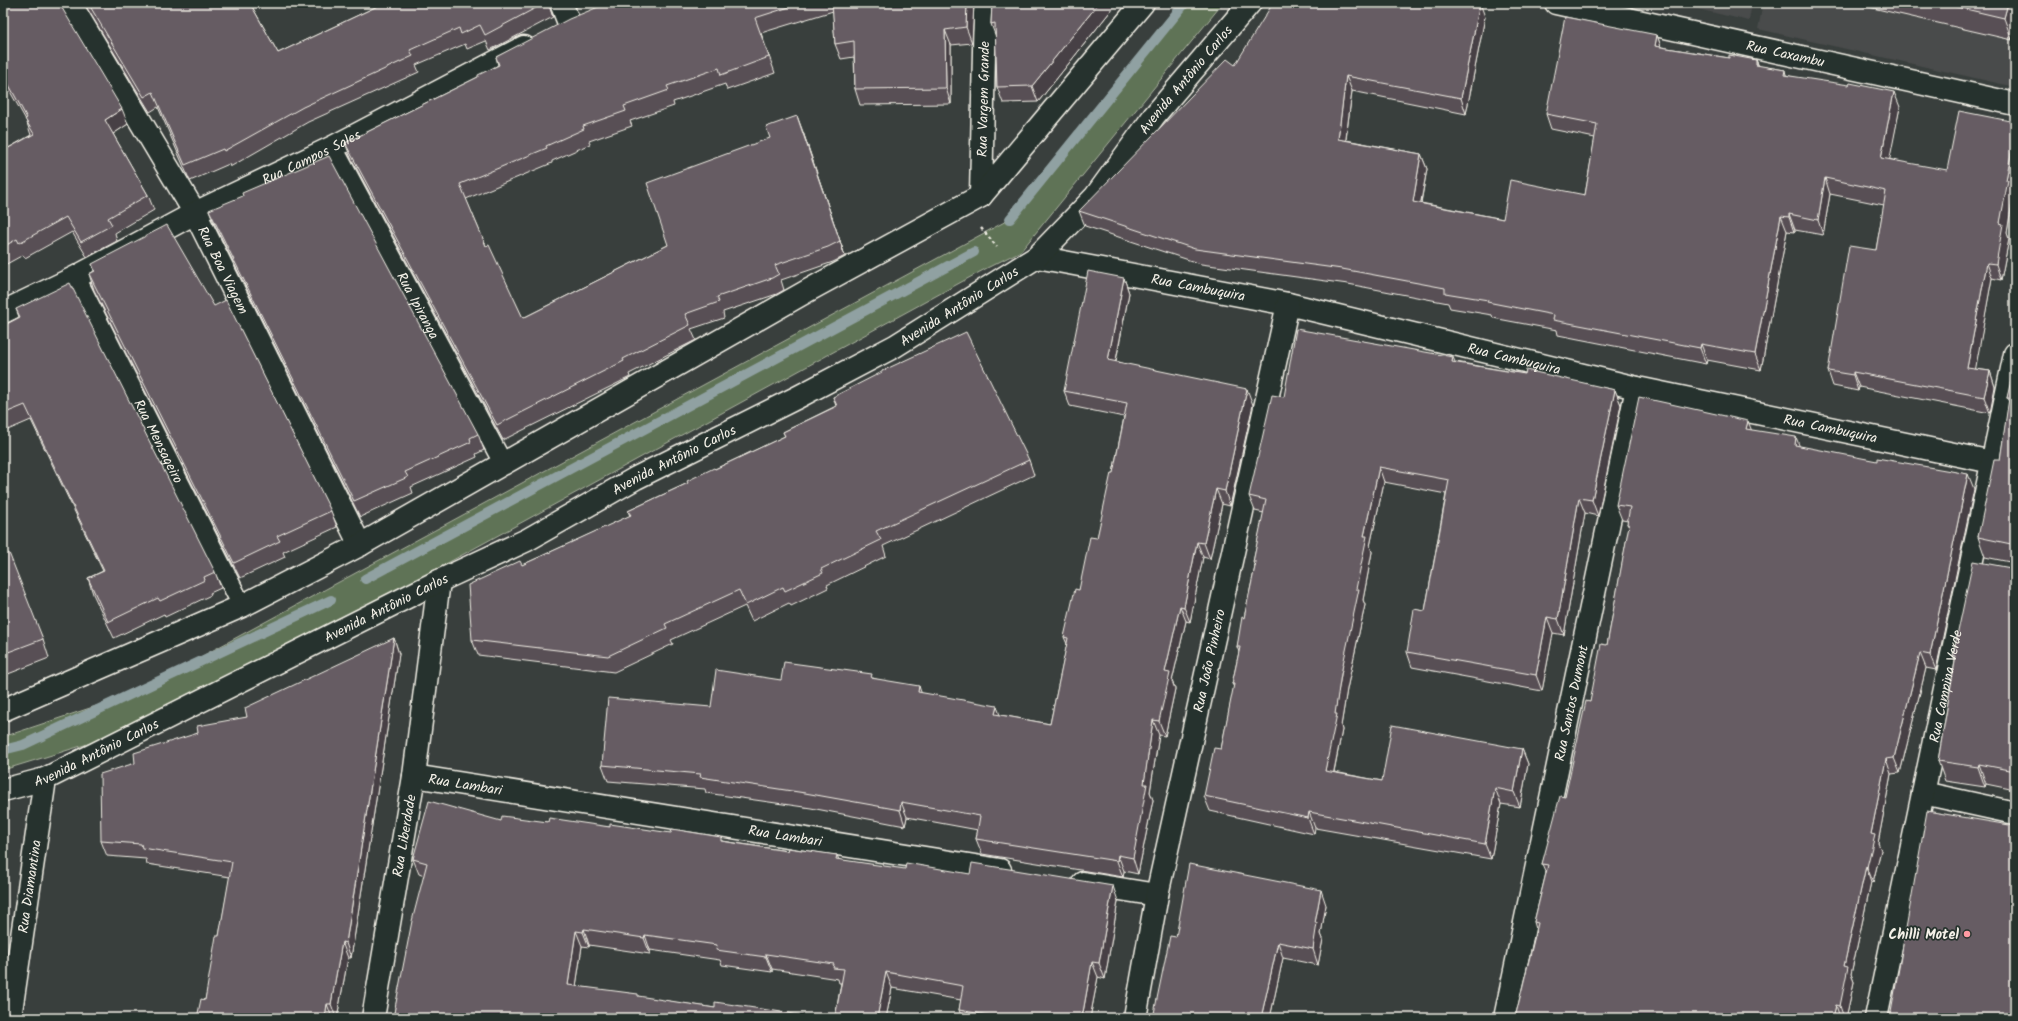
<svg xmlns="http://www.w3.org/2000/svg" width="2018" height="1021" viewBox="0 0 2018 1021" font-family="Kalam,sans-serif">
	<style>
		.built { fill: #494b4b }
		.green { fill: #5f7356; stroke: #aab29f }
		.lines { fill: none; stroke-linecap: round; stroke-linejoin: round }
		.stream { stroke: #90a1a2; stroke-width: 10 }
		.lane-casing { stroke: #f4f1e8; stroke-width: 21 }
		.street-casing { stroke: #f4f1e8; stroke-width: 25 }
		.secondary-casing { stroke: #f4f1e8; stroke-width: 25 }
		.path { stroke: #f4f1e8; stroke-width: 2.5; stroke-dasharray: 3 3; stroke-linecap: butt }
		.lane { stroke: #26332d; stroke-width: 18 }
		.street { stroke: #26332d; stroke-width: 22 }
		.secondary { stroke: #26332d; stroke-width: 22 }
		.wall { fill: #584f55; stroke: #f4f1e8 }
		.shaded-wall { fill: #474045; stroke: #f4f1e8 }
		.building { fill: #665c63; stroke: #f4f1e8 }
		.poi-dot { fill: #ff9aa2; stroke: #26332d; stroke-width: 1.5 }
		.labels { text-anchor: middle; stroke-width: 3.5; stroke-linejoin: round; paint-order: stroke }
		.street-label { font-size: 14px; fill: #f4f1e8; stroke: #26332d }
		.poi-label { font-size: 14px; font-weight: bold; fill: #f4f1e8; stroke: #26332d; text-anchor: end }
	</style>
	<rect width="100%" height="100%" fill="#393f3d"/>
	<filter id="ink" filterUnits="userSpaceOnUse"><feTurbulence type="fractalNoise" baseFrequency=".025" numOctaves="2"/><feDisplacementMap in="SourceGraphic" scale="8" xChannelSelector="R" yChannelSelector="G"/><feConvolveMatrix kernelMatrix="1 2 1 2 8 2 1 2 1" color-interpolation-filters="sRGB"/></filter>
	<g filter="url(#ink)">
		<path class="built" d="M1672,3H1752L1749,21Z
			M1763,3H2015V87L1758,29Z"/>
		<path class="green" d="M1183,3H1223L1021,251L987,268L153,724L3,770V737L132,694L1010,219Z"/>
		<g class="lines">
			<path class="stream" d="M1010,219L1185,3
				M365,579L974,252
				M3,750L23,745L331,600"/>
			<defs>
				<g id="lane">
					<path id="s1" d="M333,147L504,465"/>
					<path id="s2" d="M76,277L242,606"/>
				</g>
				<g id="street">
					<path id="s3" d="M70,3L195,213L360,545"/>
					<path d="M561,3L569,23"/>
					<path id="s4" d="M1556,3L2015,104"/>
					<path id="s5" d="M981,196L985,3"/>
					<path id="s6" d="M1037,257L1288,304L1637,388L1992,462"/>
					<path id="s7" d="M3,312L76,277L195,213L333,147L524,47"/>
					<path id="s8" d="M414,776L1000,870"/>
					<path d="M1923,793L2015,813"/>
					<path d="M1083,883L1157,895"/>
					<path id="s9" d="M10,1018L45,779"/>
					<path id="s10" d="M373,1018L414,776L439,581"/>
					<path id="s11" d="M1135,1018L1157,895L1288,304"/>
					<path id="s12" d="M1505,1018L1637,388"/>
					<path id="s13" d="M1876,1018L2015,354"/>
				</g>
				<g id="secondary">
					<path d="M3,710L242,606L360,545L809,290L981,196L1143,3"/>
					<path id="s14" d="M3,790L45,779L439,581L527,540L636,478L798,397L895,346L1037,257L1095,197L1154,116L1250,3"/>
				</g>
			</defs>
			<use href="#lane" class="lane-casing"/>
			<use href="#street" class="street-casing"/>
			<use href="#secondary" class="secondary-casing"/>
			<path class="path" d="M981,228L997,247"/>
			<use href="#lane" class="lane"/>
			<use href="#street" class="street"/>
			<use href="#secondary" class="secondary"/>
		</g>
		<path class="wall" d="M3,3L128,124L113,134L148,195L154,210L115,233L117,241L87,257L72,232L25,258L23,255L3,266V151L31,135L26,120L3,79Z
			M84,3H250L278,53L384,3H549L553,17L490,50L486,41L467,49L465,44L416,65L419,72L308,122L230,167L229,164L190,181L158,107L150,112Z
			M574,3H585L576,7Z
			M608,3H974L972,43L951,45V104L860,105L855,89L854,57L841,59L835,44L833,11L761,33L775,73L727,90L725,84L673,102L674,106L630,121L632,126L589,141L590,144L552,161V163L466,199L486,246L523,318L668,245L803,132L845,256L833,262L781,280L784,290L777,294L723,312L724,318L691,329L696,340L629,374L630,377L503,440L351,158L345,143L478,77L498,65L496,57Z
			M992,3H1117L1038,102L1003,103L997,87L996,37L991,24Z
			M1851,3H2015V29L2012,40Z
			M1485,17L1466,114L1352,91L1346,140L1421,154L1427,169L1421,203L1503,219L1585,195L1595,138L1551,129L1546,114L1657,35L1661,47L1729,58L1756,60L1759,66L1785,70L1786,75L1900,107L1889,159L2012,193L2013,196L2007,233L2009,239L2001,280L1992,278L1975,369L1990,371L1995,387L1990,413L1859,387L1858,391L1833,386L1828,371L1876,250L1884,205L1830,194L1823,235L1795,230L1794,232L1787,231L1761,370L1707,360L1706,364L1558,335L1557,330L1493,318L1492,315L1450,308L1448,303L1348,284L1201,264L1085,226L1079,211L1235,65Z
			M209,210L478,434L484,450L476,454L477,457L411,487L413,493L360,517L215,225Z
			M92,264L331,511L337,527L283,552L285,557L240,578L94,290L89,274L94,271Z
			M1124,278L1129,293L1116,361L1253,405L1230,506L1222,504L1210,559L1203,557L1190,622L1186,621L1172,681L1175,689L1165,736L1159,735L1150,792L1153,800L1138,874L1124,871L1123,877L982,854L976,839L978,830L907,817L905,826L811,808L706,793L705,789L608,781L602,765L711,707L781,680L873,678L921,693L1000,715L1050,724L1067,644L1064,637L1079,590L1097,538L1113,473L1124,417L1070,406L1064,391Z
			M16,309L215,572L221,588L210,593L211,595L165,617L164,614L114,638L93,594L88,578L103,571L31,420L3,432V326L19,317Z
			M1456,362L1615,390L1621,405L1598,516L1585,513L1564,635L1553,633L1542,691L1412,667L1407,652L1425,611L1446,494L1384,482L1370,546L1372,552L1363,600L1365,605L1347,689L1341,726L1342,730L1334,772L1382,781L1522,749L1528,764L1520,807L1501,804L1491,859L1315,828L1314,834L1210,811L1204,796L1221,749L1234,687L1232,684L1239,652L1237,647L1244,618L1255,567L1253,562L1264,513L1255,511L1249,496Z
			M2015,371V563L1985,557L1978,537L2000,460L2009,402L2007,398Z
			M833,397L1029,460L1034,475L883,546L886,556L827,585L828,588L791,606L789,603L752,621L745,606L671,640L673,644L614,672L478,655L472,640L522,565L630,516L628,511L688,483L715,469L785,436L783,432L836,406Z
			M1751,430L1799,446L1974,489L1936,670L1926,668L1900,773L1891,774L1878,843L1881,850L1873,882H1871L1851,974L1854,982L1846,1018H1515L1536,929L1534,922L1546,873L1542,864L1565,797L1590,702L1607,645L1629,527L1627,524L1628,521L1622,520L1616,505Z
			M3,556L43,639L49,658L3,676Z
			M2015,566V790L1986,784L1985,787L1945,781L1938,761L1955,661L1953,655L2011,568Z
			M394,638L399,654L351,958H348L337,1018H197L205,1000L219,936L230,877L147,864L146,859L107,856L101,841L135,763L198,733L247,717Z
			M501,821L548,822L610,827L723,841L787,851L837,855L839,860L1118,901L1105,979L1098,977L1090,1018H962L959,1010L961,1000L892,988L886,1018H835L841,983H839L838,979L772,969V972L722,965L720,960L650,950V954L589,945V947L582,946L576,986L639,997L715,1008L821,1018H393L424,876L419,874L413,859Z
			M1326,905L1321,934L1323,939L1318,965L1283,958L1270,1018H1153L1176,937Z"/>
		<path class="shaded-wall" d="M548,3H549L553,17Z
			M967,3H974L972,43L966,27Z
			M1099,3H1117L1038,102L1032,86Z
			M1480,3L1485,17L1466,114L1461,98Z
			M2008,3H2015V29L2012,40L2004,18Z
			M945,30L951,45V104L946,88Z
			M1657,35L1662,50L1655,46Z
			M1756,60L1762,75L1756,65Z
			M1346,76L1352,91L1344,154L1338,139Z
			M1894,92L1900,107L1887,173L1881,158Z
			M122,109L128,124L110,136L105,120Z
			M797,116L803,132L845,256L840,241Z
			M2015,133V178L2012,193L2013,196L2007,233L2009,239L2001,280L1996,264L2000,223L2006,180Z
			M1421,154L1427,169L1418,217L1413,202Z
			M1825,178L1830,194L1823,235L1818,220Z
			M1789,214L1795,230L1794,232L1789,217Z
			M1781,216L1787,231L1761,370L1755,354Z
			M1987,263L1992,278L1973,383L1967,368Z
			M1124,278L1129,293L1113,375L1108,360Z
			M1701,344L1707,360L1706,364L1700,348Z
			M1453,357L1459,372L1452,362Z
			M1990,371L1995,387L1990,413L1984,397Z
			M1853,372L1859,387L1858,391L1853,375Z
			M1247,389L1253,405L1230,506L1225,491Z
			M1615,390L1621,405L1598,516L1592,500Z
			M1748,421L1754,437L1746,429Z
			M1796,437L1802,453L1795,445Z
			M1379,467L1384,482L1370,546L1372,552L1363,600L1365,605L1347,689L1341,726L1342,730L1331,786L1325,771L1364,536Z
			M1968,474L1974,489L1936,670L1930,655Z
			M1216,489L1222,504L1210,559L1204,543Z
			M1579,498L1585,513L1564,635L1558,619Z
			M1197,542L1203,557L1190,622L1184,607Z
			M1180,606L1186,621L1172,681L1175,689L1165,736L1159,721L1165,672Z
			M1547,617L1553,633L1542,691L1536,675Z
			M394,638L399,654L351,958L346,943Z
			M1920,653L1926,668L1900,773L1894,758Z
			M919,686L924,701L918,692Z
			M997,706L1002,722L995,714Z
			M1153,720L1159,735L1150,792L1153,800L1138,874L1133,858Z
			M1522,749L1528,764L1520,807L1514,792Z
			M1886,759L1891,774L1878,843L1881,850L1873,882L1867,867L1871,834Z
			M1979,764L1986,784L1985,787L1978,767Z
			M1495,788L1501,804L1491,859L1485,844Z
			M901,802L907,817L905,826L900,810Z
			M1309,812L1315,828L1314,834L1308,818Z
			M1118,855L1124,871L1123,877L1117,861Z
			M1866,866L1871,882L1851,974L1854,982L1846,1018H1844L1840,1006L1844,966Z
			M1113,886L1118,901L1105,979L1099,963Z
			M1321,890L1326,905L1321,934L1323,939L1318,965L1313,949L1315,923Z
			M584,929L589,945V947L583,932Z
			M576,931L582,946L574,1000L568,985Z
			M645,935L650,950V954L644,938Z
			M342,942L348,958L337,1018H336L331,1004Z
			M1278,942L1283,958L1270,1018H1261Z
			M766,954L772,969V972L766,957Z
			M1092,962L1098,977L1090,1018H1082Z
			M886,972L892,988L886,1018H877Z
			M327,1004L332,1018H325Z
			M1836,1005L1840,1018H1833Z"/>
		<path class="building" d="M3,3H59L122,109L105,120L148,195L108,218L112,225L81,242L66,217L19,243L17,239L3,247V151L34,134L25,119L27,118L3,74Z
			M88,3H250L278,53L384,3H545L485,35L480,25L461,34L459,28L410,50L413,56L303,107L224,151L223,149L185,165L153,92L144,97Z
			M608,3H802L755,18L769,57L721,75L719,68L667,86L669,90L624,106L626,111L583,126L584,129L546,146L547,148L460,184L486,246L489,245L523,318L668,245L647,183L770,138L766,127L797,116L840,241L828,247L775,265L779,274L772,278L717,297L719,302L685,314L690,325L623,359L624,361L497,425L345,143L478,77V75L499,65L496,57L569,19Z
			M832,3H967L966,27L945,30L946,88L855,89L854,41L835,44Z
			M992,3H1099L1032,86L997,87L995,23L991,24Z
			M1273,3H1480L1461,98L1346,76L1338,139L1421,154L1413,202L1503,219L1510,180L1585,195L1597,124L1546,114L1565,17L1657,35L1655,46L1729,58V55L1756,60V65L1785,70L1784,75L1849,85L1850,83L1894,92L1881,158L1947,170L1959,111L2015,122V133L2006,180H2008L2000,223L2003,224L1996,264L1987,263L1967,368L1990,371L1984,397L1853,372V375L1828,371L1849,246L1876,250L1886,191L1825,178L1818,220L1789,214V217L1781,216L1755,354L1701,344L1700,348L1553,320L1554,315L1487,302L1488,300L1445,293V288L1342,269L1195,249L1079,211L1227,59L1235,65Z
			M1940,3H2008L2004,18Z
			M329,156L478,434L470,438L471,442L405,472L408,477L354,501L209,210L243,196L242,193Z
			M167,225L214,306L226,300L331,511L277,536L280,541L234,563L89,274L95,271L92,264Z
			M1088,271L1124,278L1108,360L1247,389L1225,491L1216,489L1204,543L1197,542L1184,607L1180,606L1165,672L1170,673L1159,721L1153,720L1144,784H1147L1133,858L1118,855L1117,861L976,839L980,816L901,802L900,810L805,793L700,777L701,774L602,765L608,698L711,707L716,670L781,680L784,662L872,674L871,678L919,686L918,692L997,706L995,714L1050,724L1068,638L1064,637L1075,589L1079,590L1090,537L1097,538L1111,473H1113L1127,403L1064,391Z
			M70,283L215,572L204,577L205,580L160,601L158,598L108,622L88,578L104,571L25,405L3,414V326L20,317L16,309Z
			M1296,329L1453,357L1452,362L1525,374L1526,370L1615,390L1592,500L1579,498L1558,619L1547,617L1536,675L1407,652L1414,609L1425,611L1449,480L1379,467L1364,536H1367L1356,589H1359L1341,674L1335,714H1337L1325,771L1382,781L1392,725L1522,749L1514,792L1495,788L1485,844L1309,812L1308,818L1204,796L1214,748L1221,749L1234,684H1232L1240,647H1237L1242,617L1244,618L1256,562H1253L1266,500L1249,496L1272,395L1284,397Z
			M966,332L1029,460L876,531L881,540L821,569L823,573L785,591L783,587L746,605L739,590L665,624L667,628L608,656L472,640L468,585L520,561L522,565L631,515L628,511L688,483L687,481L714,468L715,469L785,436L783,432L837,406L833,397L882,372V371Z
			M2013,371H2015V546L2011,544L1978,537L1994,460H2000L2009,398H2007Z
			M1639,397L1748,421L1746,429L1796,437L1795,445L1877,461V458L1968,474L1930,655L1920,653L1894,758L1886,759L1871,834L1875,835L1867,867L1866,866L1844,966L1848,967L1840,1006L1836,1005L1833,1018H1515L1538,923L1534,922L1548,865L1542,864L1560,796L1565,797L1586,701L1590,702L1601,644L1607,645L1629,525L1627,524L1630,507L1616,505Z
			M9,553L43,639L3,654V556Z
			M1973,561L2011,568L2015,566V771L1979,764L1978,767L1938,761L1956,656L1953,655Z
			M394,638L346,943L342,942L331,1004H327L325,1018H197L201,999L205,1000L216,936H219L232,862L142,848L141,844L101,841L100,774L135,763L134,753L198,733L197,726L247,717L245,708Z
			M429,801L501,821L502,816L548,822L549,818L610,827V824L671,833L672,829L721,837V841L787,851L788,848L837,855L836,859L905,869L906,863L970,874L972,863L1113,886L1099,963L1092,962L1082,1018H1005L959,1010L963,986L886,972L877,1018H835L844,969L833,968L834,964L766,954V957L716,950L717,945L645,935L644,938L584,929L583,932L576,931L568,985L638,994V996L715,1008V1002L821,1018H393L412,921L427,863L413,859Z
			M1927,811L2015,826V1018H1890Z
			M1189,864L1321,890L1315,923H1317L1313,949L1278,942L1261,1018H1153L1170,936L1176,937Z"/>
	</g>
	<circle class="poi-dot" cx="1967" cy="934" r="4"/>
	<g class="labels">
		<g class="street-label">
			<text dy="5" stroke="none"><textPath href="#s4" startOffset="235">Rua Caxambu</textPath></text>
			<text dy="5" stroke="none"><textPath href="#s14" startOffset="1397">Avenida Antônio Carlos</textPath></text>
			<text dy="5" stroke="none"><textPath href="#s5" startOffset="97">Rua Vargem Grande</textPath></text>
			<text dy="5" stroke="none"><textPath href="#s7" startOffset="345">Rua Campos Sales</textPath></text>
			<text dy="5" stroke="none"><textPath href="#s3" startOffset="308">Rua Boa Viagem</textPath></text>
			<text dy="5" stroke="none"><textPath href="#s6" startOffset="164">Rua Cambuquira</textPath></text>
			<text dy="5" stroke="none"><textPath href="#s1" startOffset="180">Rua Ipiranga</textPath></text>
			<text dy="5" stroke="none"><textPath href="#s14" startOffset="1073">Avenida Antônio Carlos</textPath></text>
			<text dy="5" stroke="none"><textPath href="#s6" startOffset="488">Rua Cambuquira</textPath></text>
			<text dy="5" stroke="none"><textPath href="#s6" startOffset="812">Rua Cambuquira</textPath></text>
			<text dy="5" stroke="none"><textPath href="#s2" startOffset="184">Rua Mensageiro</textPath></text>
			<text dy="5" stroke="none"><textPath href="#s14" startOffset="749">Avenida Antônio Carlos</textPath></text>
			<text dy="5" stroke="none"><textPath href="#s14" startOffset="425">Avenida Antônio Carlos</textPath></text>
			<text dy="5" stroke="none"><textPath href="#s11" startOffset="365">Rua João Pinheiro</textPath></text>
			<text dy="5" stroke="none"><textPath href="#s13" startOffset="339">Rua Campina Verde</textPath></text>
			<text dy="5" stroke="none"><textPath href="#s12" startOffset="322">Rua Santos Dumont</textPath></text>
			<text dy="5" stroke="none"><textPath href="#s14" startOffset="101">Avenida Antônio Carlos</textPath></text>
			<text dy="5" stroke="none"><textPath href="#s8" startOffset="52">Rua Lambari</textPath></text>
			<text dy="5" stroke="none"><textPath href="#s10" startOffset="185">Rua Liberdade</textPath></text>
			<text dy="5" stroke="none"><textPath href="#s8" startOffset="376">Rua Lambari</textPath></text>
			<text dy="5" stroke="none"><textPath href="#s9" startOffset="133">Rua Diamantina</textPath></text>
		</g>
		<g class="poi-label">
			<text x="1959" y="939">Chilli Motel</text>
		</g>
	</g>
	<rect width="2018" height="1021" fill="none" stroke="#26332d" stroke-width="16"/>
	<rect x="8" y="8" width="2002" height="1005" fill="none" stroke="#f4f1e8" stroke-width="1.5" filter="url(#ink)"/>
</svg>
